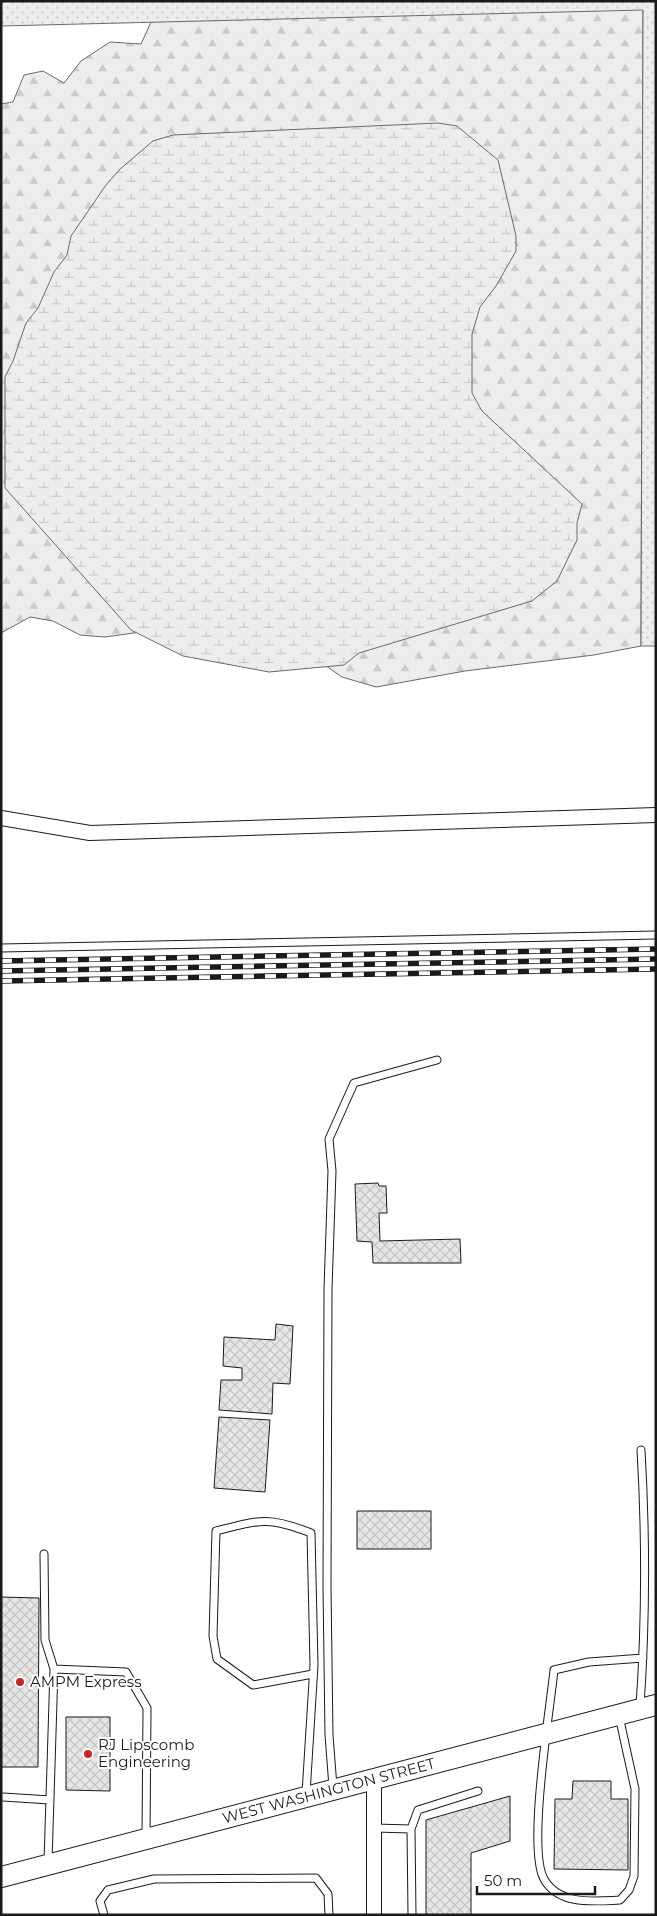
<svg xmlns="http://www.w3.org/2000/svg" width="657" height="1916" viewBox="0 0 657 1916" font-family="Montserrat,sans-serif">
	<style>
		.forest { fill: url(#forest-firs); stroke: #6a6a6a }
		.wetland { fill: url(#wetland-marsh); stroke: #6a6a6a }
		.park { fill: url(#park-dots); stroke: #6a6a6a }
		.building { fill: url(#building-cross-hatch); stroke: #1a1a1a }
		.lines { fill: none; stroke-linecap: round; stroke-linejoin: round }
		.lane-casing { stroke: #1a1a1a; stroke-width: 9 }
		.street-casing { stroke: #1a1a1a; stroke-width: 16 }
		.secondary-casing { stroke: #1a1a1a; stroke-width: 22 }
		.lane { stroke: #fff; stroke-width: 7 }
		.street { stroke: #fff; stroke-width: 14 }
		.secondary { stroke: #fff; stroke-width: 20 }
		.rail-casing { stroke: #1a1a1a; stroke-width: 5.5 }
		.rail { stroke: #fff; stroke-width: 4; stroke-dasharray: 11; stroke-linecap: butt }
		.poi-dot { fill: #c62828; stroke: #fff; stroke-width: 2 }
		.labels { text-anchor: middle; stroke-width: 4; stroke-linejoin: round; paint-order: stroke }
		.poi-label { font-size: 15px; fill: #1a1a1a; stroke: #fff; text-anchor: start }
		.street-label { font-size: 15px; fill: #1a1a1a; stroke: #fff }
	</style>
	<defs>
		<pattern id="forest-firs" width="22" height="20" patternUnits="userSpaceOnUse" patternTransform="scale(1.25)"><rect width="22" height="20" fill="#ededed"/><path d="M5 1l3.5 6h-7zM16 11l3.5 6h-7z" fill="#cbcbcb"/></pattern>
		<pattern id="wetland-marsh" width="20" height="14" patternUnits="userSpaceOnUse" patternTransform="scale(1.25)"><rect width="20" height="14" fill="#ededed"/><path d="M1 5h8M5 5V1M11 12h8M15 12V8" fill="none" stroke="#cbcbcb"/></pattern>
		<pattern id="park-dots" width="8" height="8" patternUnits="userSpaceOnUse" patternTransform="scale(1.25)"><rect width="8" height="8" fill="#ededed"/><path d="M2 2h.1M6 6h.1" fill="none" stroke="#cbcbcb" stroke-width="1.8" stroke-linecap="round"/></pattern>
		<pattern id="building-cross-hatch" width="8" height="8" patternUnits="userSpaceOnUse" patternTransform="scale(1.25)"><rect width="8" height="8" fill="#e6e6e6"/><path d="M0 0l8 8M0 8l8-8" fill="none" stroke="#c5c5c5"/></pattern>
	</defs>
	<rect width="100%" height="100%" fill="#fff"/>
	<path class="forest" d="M149,1H643L641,646L594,655L465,671L376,687L342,677L306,652L162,629L105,637L80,635L53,621L30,617L1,633V104L13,102L24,75L43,71L64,83L81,61L110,42L141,44L151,22Z"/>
	<path class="wetland" d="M438,123L457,126L498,160L516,236V251L496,286L480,307L472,334V393L482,411L582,504L577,523V540L557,581L532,601L359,653L344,665L269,672L183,656L131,630L5,488V377L13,361L26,323L38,308L54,272L67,255L71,236L106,185L119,170L153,141L173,135Z"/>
	<path class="park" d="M1,1H656V646H641L643,10L1,26Z"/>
	<path class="building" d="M378,1183L379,1186H386L387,1213H379L380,1241L460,1239L461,1263H373L372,1242L357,1241L355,1184Z
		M276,1324L293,1326L290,1384L273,1383L272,1414L219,1410L221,1380H242V1368L223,1366L224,1337L275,1340Z
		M219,1417L270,1420L265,1492L214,1488Z
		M357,1511H431V1549H357Z
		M1,1597L39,1598L38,1767H1Z
		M66,1717H110V1791L66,1790Z
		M573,1781H611V1799H628V1870L554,1869L555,1799H572Z
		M510,1796V1841L471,1853V1915H426V1820Z"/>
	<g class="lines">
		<defs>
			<path id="lane" d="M1,948L656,935
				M44,1554L45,1640L54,1669
				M640,1706C646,1620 646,1536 641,1450
				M619,1716L635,1789L634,1876L629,1890L620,1900C595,1901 559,1906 544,1879C527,1849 550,1710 554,1670L589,1662L643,1658
				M333,1787L329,1735L327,1587L328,1289L332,1171L329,1139L354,1083L437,1060
				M306,1794L314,1665L311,1533C268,1516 260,1520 216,1531L213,1636L217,1659L253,1685L313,1674
				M3,1797L50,1800
				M374,1828L411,1829L412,1915
				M411,1829L418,1810L478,1791
				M48,1862L54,1669L126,1672L147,1708L146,1838
				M104,1915L100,1901L108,1890L154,1879L316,1878L328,1894L329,1915"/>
			<path id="street" d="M1,818L90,833L656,815
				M374,1915V1779"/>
			<g id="secondary">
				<path id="s1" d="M1,1877L656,1705"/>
			</g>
		</defs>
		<use href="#lane" class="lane-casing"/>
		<use href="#street" class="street-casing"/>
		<use href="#secondary" class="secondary-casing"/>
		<use href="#lane" class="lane"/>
		<use href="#street" class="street"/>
		<use href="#secondary" class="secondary"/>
		<defs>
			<path id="rail" d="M1,961L656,949
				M1,971L656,959
				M1,981L656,969"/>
		</defs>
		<use href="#rail" class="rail-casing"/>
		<use href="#rail" class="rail"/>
	</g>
	<g class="poi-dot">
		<circle cx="20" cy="1682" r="5"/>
		<circle cx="88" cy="1754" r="5"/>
	</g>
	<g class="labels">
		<g class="poi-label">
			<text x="30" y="1687">AMPM Express</text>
			<text x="98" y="1750">RJ Lipscomb<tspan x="98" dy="17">Engineering</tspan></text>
		</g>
		<g class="street-label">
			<text dy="5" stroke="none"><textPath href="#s1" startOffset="339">WEST WASHINGTON STREET</textPath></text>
		</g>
	</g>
	<rect width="657" height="1916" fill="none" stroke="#1a1a1a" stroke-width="5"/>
	<path d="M477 1886v8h118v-8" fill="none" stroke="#1a1a1a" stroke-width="2.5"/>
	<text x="484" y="1886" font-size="15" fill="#1a1a1a" stroke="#ffffff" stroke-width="4" paint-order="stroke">50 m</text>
</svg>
